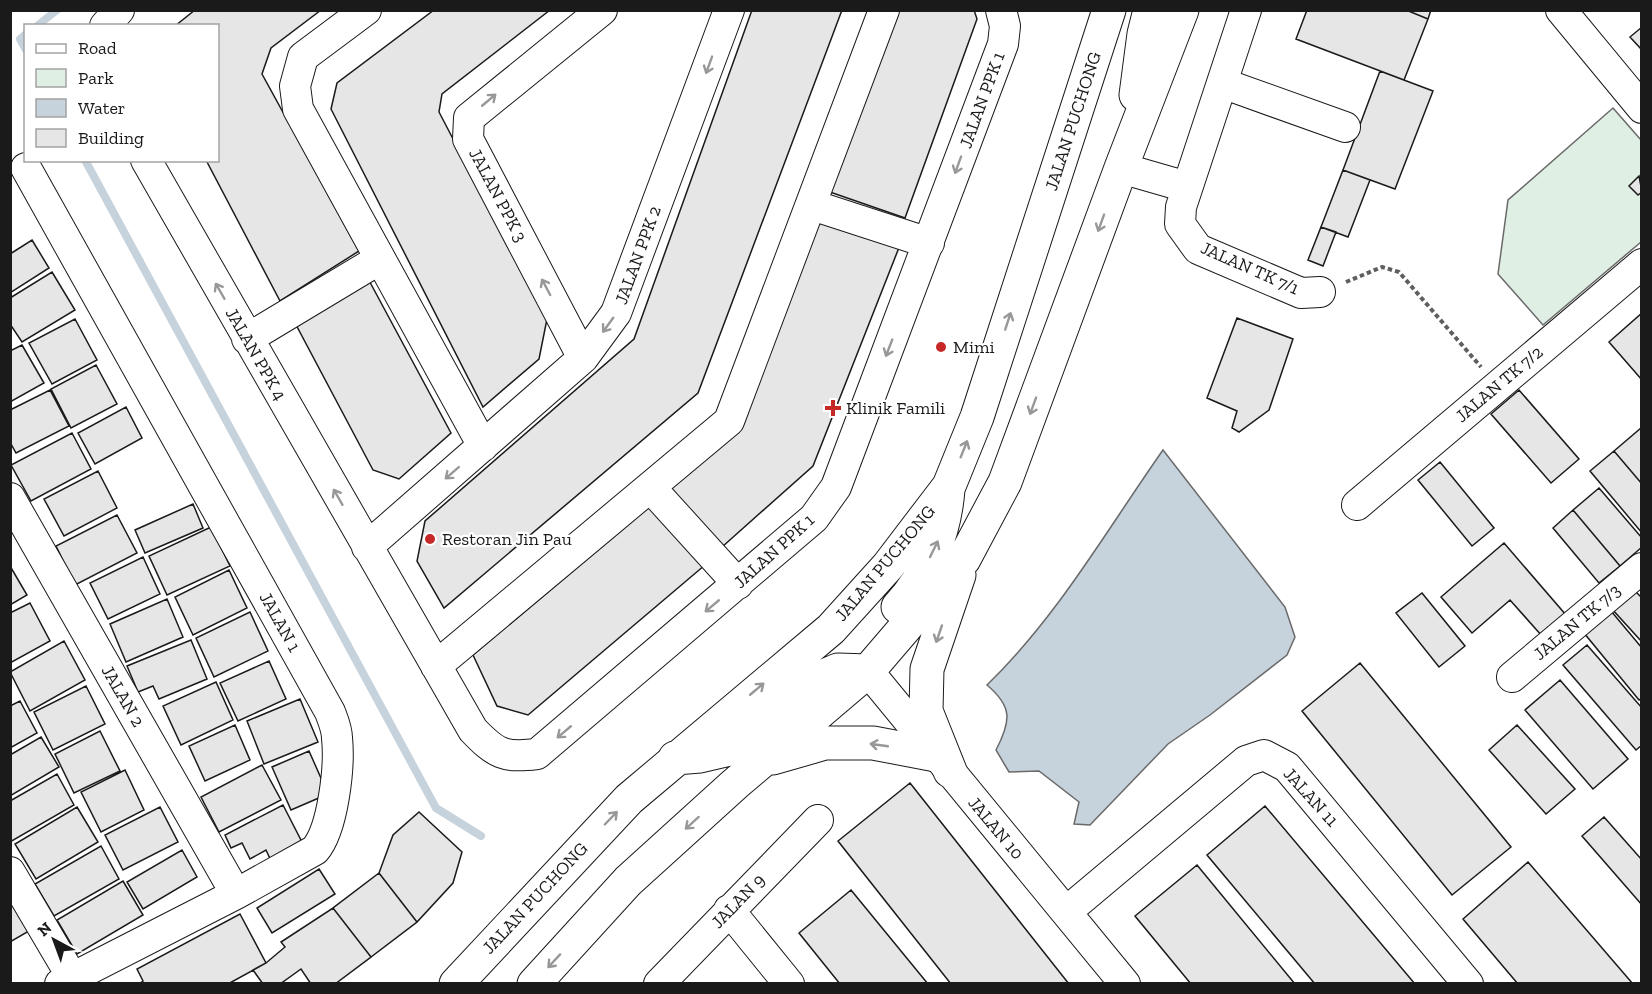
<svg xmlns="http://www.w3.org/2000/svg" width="1652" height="994" viewBox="0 0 1652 994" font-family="'Zilla Slab',serif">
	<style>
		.green { fill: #e0efe3; stroke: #6a6a6a; stroke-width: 1.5 }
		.water { fill: #c6d2dc; stroke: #6a6a6a; stroke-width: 1.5 }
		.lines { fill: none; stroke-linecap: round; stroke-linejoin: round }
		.stream { stroke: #c6d2dc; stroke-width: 8 }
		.building { fill: #e6e6e6; stroke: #1a1a1a; stroke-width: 1.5 }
		.minor-casing { stroke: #1a1a1a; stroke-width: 32 }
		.major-casing { stroke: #1a1a1a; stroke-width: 35 }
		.path { stroke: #5f5f5f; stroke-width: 4; stroke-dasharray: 4.5 3; stroke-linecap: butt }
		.minor { stroke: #fff; stroke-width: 30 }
		.major { stroke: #fff; stroke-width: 33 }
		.oneway { stroke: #989898 }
		.poi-dot { fill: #c62828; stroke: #fff; stroke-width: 2 }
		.labels { text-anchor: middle; stroke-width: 4.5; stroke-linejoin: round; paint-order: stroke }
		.street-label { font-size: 18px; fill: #1a1a1a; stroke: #fff }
		.poi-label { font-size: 18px; fill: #1a1a1a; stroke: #fff; text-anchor: start }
	</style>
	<rect width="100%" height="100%" fill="#fff"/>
	<path class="green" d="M1613,108L1641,140V242L1543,325L1498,274L1508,200Z"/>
	<path class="water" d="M1163,450L1285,607L1295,637L1287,655L1210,715L1168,744L1090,825L1074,824L1079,802L1039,771L1009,772L996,750C1011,721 1013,707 987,685C1058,616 1106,531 1163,450Z"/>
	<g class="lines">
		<path class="stream" d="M37,26L57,10
			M26,34L20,39L26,50
			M85,160L436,808L481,836"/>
	</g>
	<path class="building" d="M195,10H321L271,48L262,74L359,251L280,301L206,160H218V26H175Z
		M434,10H550L442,94L439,112L547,319L539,359L483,407L331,109L337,83Z
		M752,10H842L698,393L444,608L417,561L425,521L634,339Z
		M890,10H974L977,19L905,218L827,191Z
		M1307,10H1406L1428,19L1404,80L1296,39Z
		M1406,10H1431L1428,19Z
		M1642,27V50L1630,37Z
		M1380,71L1433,91L1395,189L1343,170Z
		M1343,170L1370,180L1348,237L1321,227Z
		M1639,176L1642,192L1638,195L1629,186Z
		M818,219L900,245L813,466L722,547L668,487L741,422Z
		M1321,227L1336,232L1323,266L1308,260Z
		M32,240L49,268L10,293V254Z
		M52,272L75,310L22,342L10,324V298Z
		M365,273L451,433L399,479L373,470L294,321Z
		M1642,313V380L1609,342Z
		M1237,318L1293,339L1269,410L1239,432L1232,428L1237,411L1207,398Z
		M75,319L97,360L52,384L29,343Z
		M22,345L44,383L10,402V351Z
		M96,365L117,404L71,428L51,389Z
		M50,390L69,426L16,453L10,442V410Z
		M1519,390L1579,459L1551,483L1491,414Z
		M126,407L142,438L95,464L78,433Z
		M1641,428H1642V484L1614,451Z
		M72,433L91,469L31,501L11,465Z
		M1614,451L1642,484V533L1590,471Z
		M1440,462L1494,528L1472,546L1418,480Z
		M98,471L117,508L64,536L44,499Z
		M1599,488L1642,538V547L1620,566L1573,510Z
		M193,504L203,528L145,553L135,530Z
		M652,504L705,565L528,715L497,706L473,655Z
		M1573,510L1620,566L1599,583L1553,528Z
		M117,515L137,553L75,585L56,546Z
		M211,527L230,566L167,595L149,556Z
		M1504,543L1566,615L1542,636L1510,600L1472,633L1441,597Z
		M143,557L160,594L108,619L90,583Z
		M10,566L27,595L10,605Z
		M229,570L247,608L193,635L175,597Z
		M1634,590L1642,598V642L1612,609Z
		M1422,593L1465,646L1439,667L1396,613Z
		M167,599L183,637L126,662L110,624Z
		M30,603L50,641L10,663V613Z
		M1611,611L1642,648V698L1639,700L1584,633Z
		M250,612L268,651L214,677L196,638Z
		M191,640L207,679L159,699L153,686L138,692L127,666Z
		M64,641L85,680L30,711L10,672Z
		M1587,645L1642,708V745L1636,750L1563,665Z
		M269,661L286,699L238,721L220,683Z
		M1360,663L1511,847L1452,895L1302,711Z
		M1560,680L1628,759L1593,789L1525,710Z
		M216,682L233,720L181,745L163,706Z
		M86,686L105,724L53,750L34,712Z
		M300,699L318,742L264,764L247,721Z
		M20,701L37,733L10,748V706Z
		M235,725L250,760L205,781L189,746Z
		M1517,725L1575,789L1546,814L1489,750Z
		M100,731L120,771L74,793L55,754Z
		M41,737L59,767L10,796V755Z
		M309,751L328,794L291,810L272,767Z
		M262,765L281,800L219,832L201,797Z
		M125,770L144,810L101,832L81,792Z
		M57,774L74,805L10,842V801Z
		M910,783L1069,984H951L838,841Z
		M283,805L304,846L272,863L266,850L250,859L242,843L231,848L225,835Z
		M1265,806L1415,984H1315L1207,855Z
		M77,807L98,842L36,879L15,844Z
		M160,807L178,842L123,870L105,835Z
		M419,812L462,852L453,883L417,922L379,873L393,835Z
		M1604,817L1642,860V905L1582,836Z
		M101,846L119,879L54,916L35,884Z
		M182,850L197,877L143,909L127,882Z
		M1528,862L1633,984H1518L1463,919Z
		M1197,865L1295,984H1191L1135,916Z
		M319,869L335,894L272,933L257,908Z
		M379,873L417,922L371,957L333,908Z
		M123,881L143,915L77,954L57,920Z
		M851,890L928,984H840L799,933Z
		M10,898L29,931L10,942Z
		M333,908L371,957L335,984H311L301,969L280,984H263L253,970L266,963L285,947L281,942Z
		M240,914L266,963L228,984H139L143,981L137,969Z"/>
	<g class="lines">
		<defs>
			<path id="minor" d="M366,10L303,57L295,86L298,109L483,446
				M1246,10L1181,207L1180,224L1198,249L1301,293L1320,292
				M1561,10L1642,108
				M105,26L119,10
				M1222,83L1345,127
				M146,160L473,730C496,754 504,758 537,754L814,518L836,487L1003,44L1005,26L1001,10
				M26,168L330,712C333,720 337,729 337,738C340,767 333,829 315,850L236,894L60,984
				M1121,168L1187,187
				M812,205L929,243
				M247,339L380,259
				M583,358L468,139L469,118L602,10
				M650,487L738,584
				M10,498L236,894
				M1357,505L1642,264
				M367,547L583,358L616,313L729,10
				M436,666L729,421L884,10
				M868,671L1125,984
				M1512,677L1642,568
				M10,872L76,984
				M729,910L789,984
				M1066,912L1246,761L1264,755L1287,767L1468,984
				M659,984L818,820"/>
			<path id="major" d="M1136,95L1144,34L1150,10
				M898,607C928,575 945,532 948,489
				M675,758L700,756L730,749L815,680L838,670L868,671
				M773,758L825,743H873L936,755
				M950,771L926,711L927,669L959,575
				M456,984L629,799L831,629L888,566L949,486L977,417L1109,10
				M534,984L628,881L735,784L868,671L964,559L1005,482L1121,168L1182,10"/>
		</defs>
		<use href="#minor" class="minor-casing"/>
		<use href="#major" class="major-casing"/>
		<path class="path" d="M1346,282L1382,267L1399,272L1481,367"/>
		<use href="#minor" class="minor"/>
		<use href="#major" class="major"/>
	</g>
	<defs><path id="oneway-shaft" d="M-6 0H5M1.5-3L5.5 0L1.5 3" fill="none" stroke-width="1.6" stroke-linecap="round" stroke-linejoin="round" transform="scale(1.5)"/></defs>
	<g class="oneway">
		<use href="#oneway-shaft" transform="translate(709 65) rotate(110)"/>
		<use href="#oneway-shaft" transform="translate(489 100) rotate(-40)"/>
		<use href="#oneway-shaft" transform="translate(958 165) rotate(110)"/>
		<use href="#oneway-shaft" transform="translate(1101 223) rotate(110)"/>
		<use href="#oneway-shaft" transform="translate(546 287) rotate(-118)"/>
		<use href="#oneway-shaft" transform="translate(220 291) rotate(-120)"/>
		<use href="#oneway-shaft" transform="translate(1008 321) rotate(-72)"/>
		<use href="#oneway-shaft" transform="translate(608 325) rotate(126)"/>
		<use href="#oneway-shaft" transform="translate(889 348) rotate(111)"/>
		<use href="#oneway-shaft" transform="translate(1033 406) rotate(110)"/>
		<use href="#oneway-shaft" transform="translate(964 449) rotate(-68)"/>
		<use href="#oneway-shaft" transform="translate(452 473) rotate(139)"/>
		<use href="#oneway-shaft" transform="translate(338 497) rotate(-120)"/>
		<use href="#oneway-shaft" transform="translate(934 549) rotate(-64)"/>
		<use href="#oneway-shaft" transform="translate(712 606) rotate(140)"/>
		<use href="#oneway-shaft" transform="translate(939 634) rotate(109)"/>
		<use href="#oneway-shaft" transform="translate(757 689) rotate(-40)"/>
		<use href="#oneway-shaft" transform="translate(564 732) rotate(140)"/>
		<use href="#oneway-shaft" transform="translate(879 745) rotate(-172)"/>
		<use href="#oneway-shaft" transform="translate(611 818) rotate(-46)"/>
		<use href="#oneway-shaft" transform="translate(692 823) rotate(138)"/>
		<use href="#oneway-shaft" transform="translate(554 961) rotate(133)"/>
	</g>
	<g class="poi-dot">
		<circle cx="941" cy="347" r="6"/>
		<path d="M830 399h6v6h6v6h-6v6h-6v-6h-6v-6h6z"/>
		<circle cx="430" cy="539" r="6"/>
	</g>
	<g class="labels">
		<g class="street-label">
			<text transform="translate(982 100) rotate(-70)" y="6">JALAN PPK 1</text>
			<text transform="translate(1073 121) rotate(-72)" y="6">JALAN PUCHONG</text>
			<text transform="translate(498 195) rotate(62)" y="6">JALAN PPK 3</text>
			<text transform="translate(638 255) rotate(-70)" y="6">JALAN PPK 2</text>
			<text transform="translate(1250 268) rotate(24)" y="6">JALAN TK 7/1</text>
			<text transform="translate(256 354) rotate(60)" y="6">JALAN PPK 4</text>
			<text transform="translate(1499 384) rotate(-40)" y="6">JALAN TK 7/2</text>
			<text transform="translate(774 551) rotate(-42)" y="6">JALAN PPK 1</text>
			<text transform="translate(885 563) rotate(-50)" y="6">JALAN PUCHONG</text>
			<text transform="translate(280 622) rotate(61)" y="6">JALAN 1</text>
			<text transform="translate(1577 622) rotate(-40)" y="6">JALAN TK 7/3</text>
			<text transform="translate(123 696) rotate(60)" y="6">JALAN 2</text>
			<text transform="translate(1311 797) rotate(48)" y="6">JALAN 11</text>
			<text transform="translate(996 828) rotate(50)" y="6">JALAN 10</text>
			<text transform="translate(535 898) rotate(-47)" y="6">JALAN PUCHONG</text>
			<text transform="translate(738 901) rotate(-46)" y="6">JALAN 9</text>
		</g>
		<g class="poi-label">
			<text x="953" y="353">Mimi</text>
			<text x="846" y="414">Klinik Famili</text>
			<text x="442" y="545">Restoran Jin Pau</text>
		</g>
	</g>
	<rect width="1652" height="994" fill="none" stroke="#1a1a1a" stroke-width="24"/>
	<rect x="24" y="24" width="195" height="138" fill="#ffffff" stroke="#a3a3a3" stroke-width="1.5"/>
	<rect x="36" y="44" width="30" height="9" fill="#ffffff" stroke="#a3a3a3" stroke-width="1.5"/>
	<text x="78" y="54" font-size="18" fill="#1a1a1a">Road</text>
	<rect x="36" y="69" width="30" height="18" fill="#e0efe3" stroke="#a3a3a3" stroke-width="1.5"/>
	<text x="78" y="84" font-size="18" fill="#1a1a1a">Park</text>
	<rect x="36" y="99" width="30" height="18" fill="#c6d2dc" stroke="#a3a3a3" stroke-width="1.5"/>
	<text x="78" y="114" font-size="18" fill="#1a1a1a">Water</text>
	<rect x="36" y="129" width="30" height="18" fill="#e6e6e6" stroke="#a3a3a3" stroke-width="1.5"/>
	<text x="78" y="144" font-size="18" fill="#1a1a1a">Building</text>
	<g transform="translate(54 940) rotate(319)" stroke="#ffffff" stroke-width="4.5" paint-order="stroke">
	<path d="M0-4.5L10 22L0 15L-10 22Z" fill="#1a1a1a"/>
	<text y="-9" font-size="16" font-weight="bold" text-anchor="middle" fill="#1a1a1a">N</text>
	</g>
</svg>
